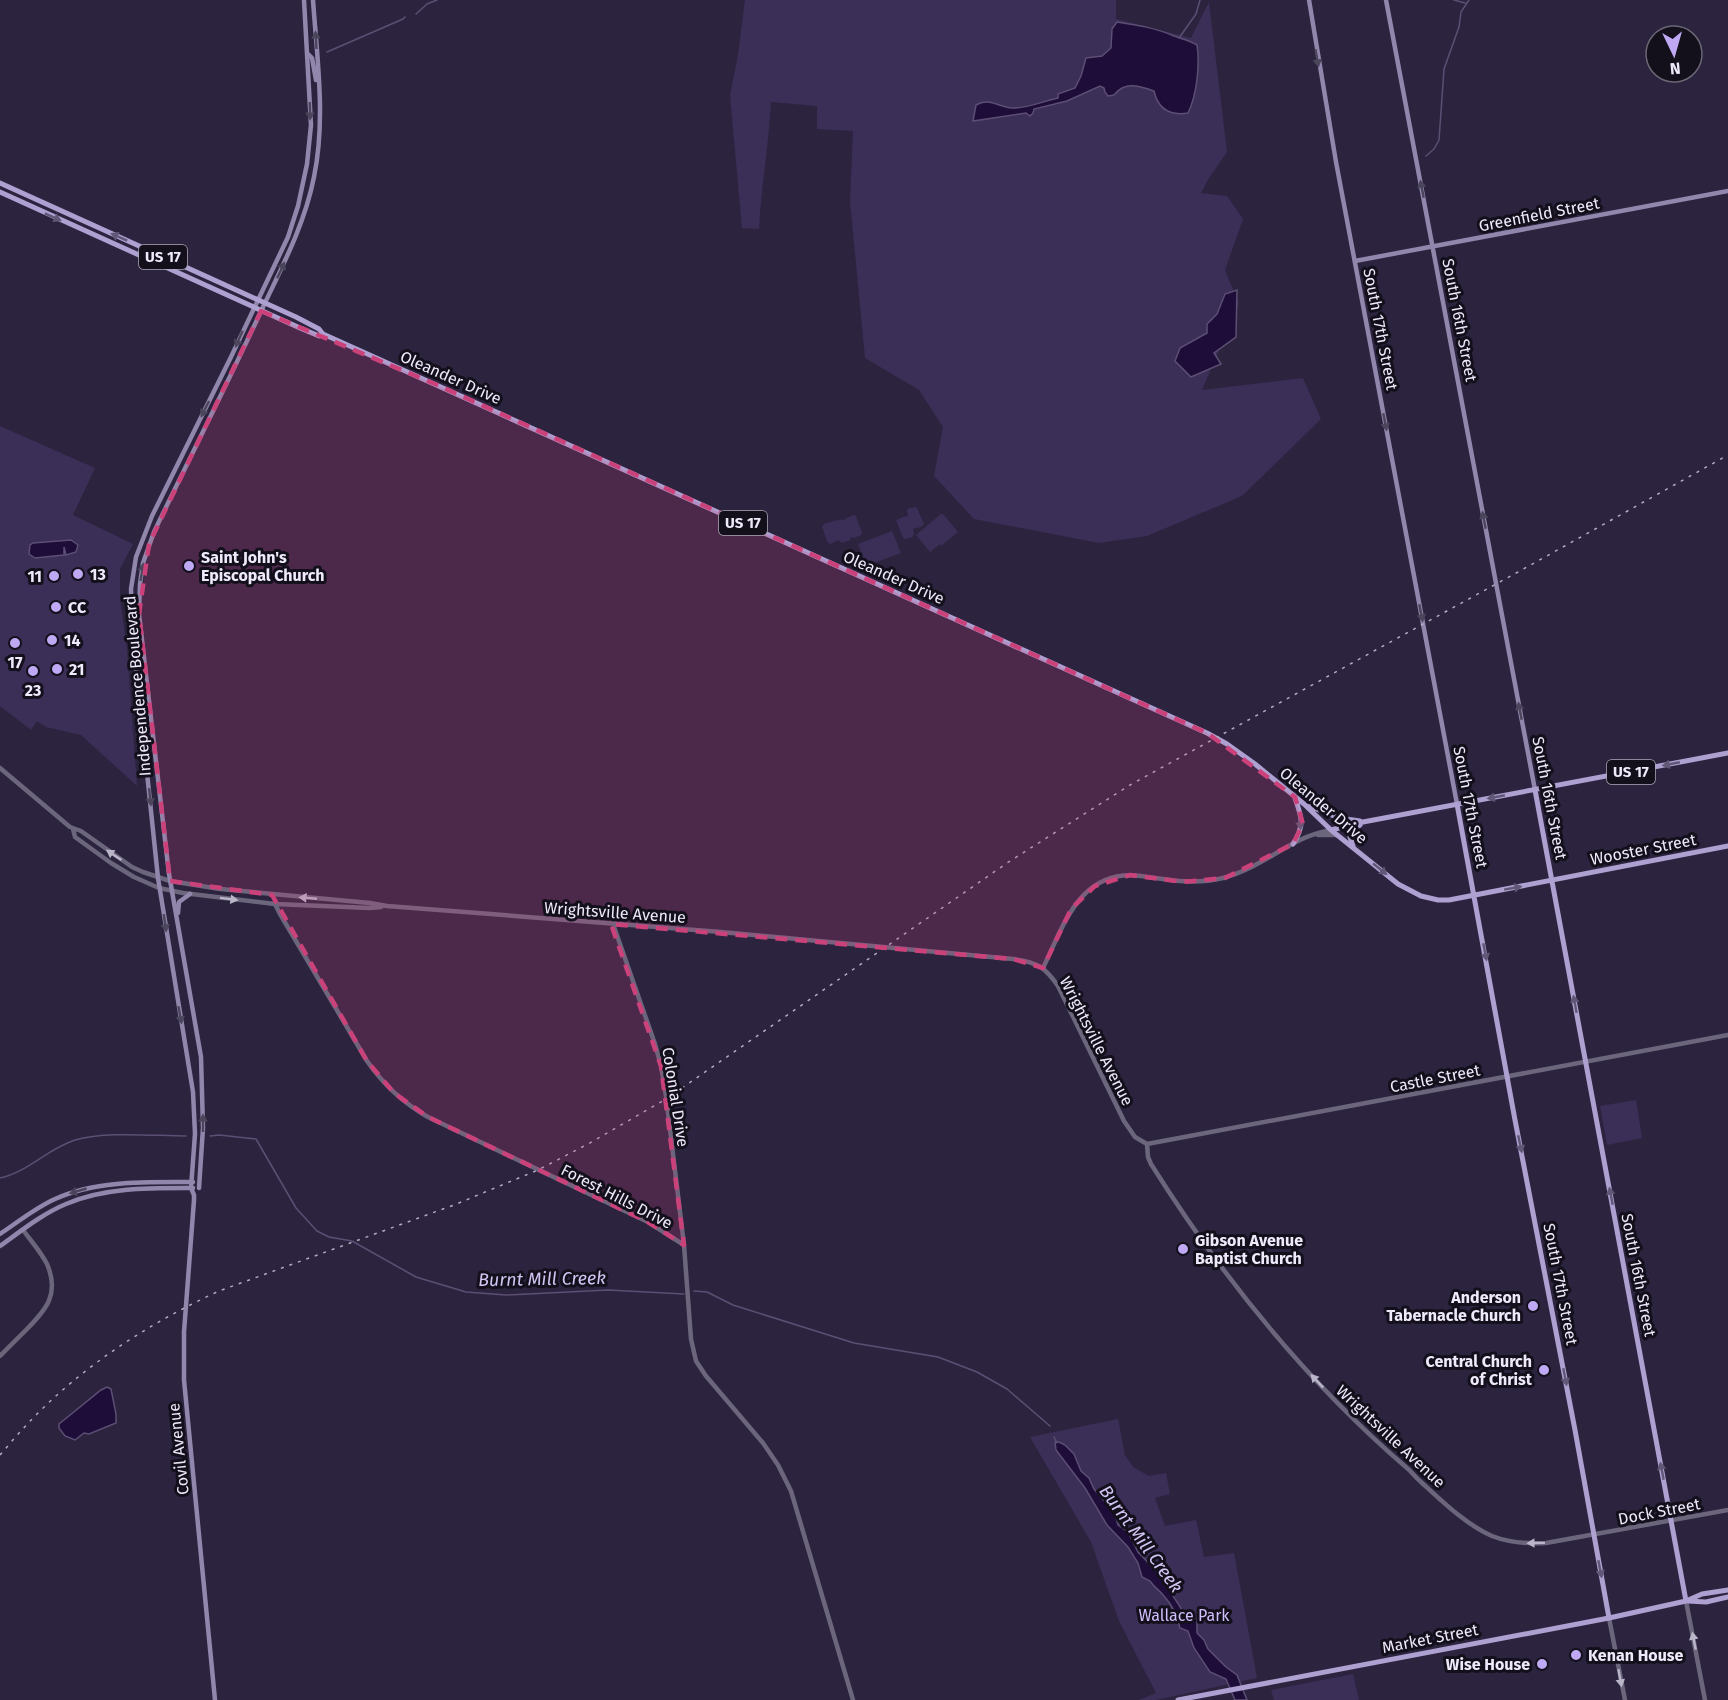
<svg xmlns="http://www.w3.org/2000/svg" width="1728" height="1700" viewBox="0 0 1728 1700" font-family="'Fira Sans',sans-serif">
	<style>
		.green { fill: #3b2e57 }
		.water { fill: #1e0d39; stroke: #5c4f73; stroke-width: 1.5 }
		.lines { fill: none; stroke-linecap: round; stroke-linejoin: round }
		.stream { stroke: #5c4f73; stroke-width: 1.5 }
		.tertiary { stroke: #6c667d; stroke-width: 4.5 }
		.secondary { stroke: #9187ac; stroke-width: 4.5 }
		.primary { stroke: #aea1d1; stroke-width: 5 }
		.rail { stroke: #b2acc1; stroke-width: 1.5; stroke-dasharray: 3 6; stroke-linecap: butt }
		.oneway { fill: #4c465d }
		.oneway2 { fill: #605876 }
		.oneway3 { fill: #bab5c9 }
		.marked { fill: #cb427b; fill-opacity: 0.2; stroke: #cb427b; stroke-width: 4.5; stroke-dasharray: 12 8; stroke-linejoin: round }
		.poi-dot { fill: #bfa9f4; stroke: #13101c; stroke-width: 2 }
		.labels { text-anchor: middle; stroke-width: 6; stroke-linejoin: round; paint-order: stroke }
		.shield { fill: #13101c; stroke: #aca8b8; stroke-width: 1.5 }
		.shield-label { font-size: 15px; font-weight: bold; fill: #eee9fb }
		.street-label { font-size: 16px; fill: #eee9fb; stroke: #13101c }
		.poi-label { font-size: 16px; font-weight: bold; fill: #eee9fb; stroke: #13101c; text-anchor: start }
		.park-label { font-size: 16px; fill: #d0befd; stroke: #13101c }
		.water-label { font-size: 18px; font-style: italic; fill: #d2c5f4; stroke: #13101c }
	</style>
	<rect width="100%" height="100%" fill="#2c243f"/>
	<path class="green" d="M745,0H1116V19L1191,38L1209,2L1227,152L1209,178L1201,193L1227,196L1243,219L1225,270L1239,304L1202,390L1303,378L1321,419L1242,496L1147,536L1099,543L974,519L934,476L943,427L919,390L865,358L850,201L853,131L817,129V106L771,102C769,144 761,187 759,229L742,228L730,95L738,55Z
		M0,426L95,468L73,515L133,544L120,569V599L127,649L137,786L81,735L46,727L37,721L31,730L0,706Z
		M915,507L917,508L924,524L921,527L913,529L914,534L912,537L905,539L903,538L896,520L906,516L908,517L907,509Z
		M941,514H943L958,532L941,546L940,544L930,552L916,535Z
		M854,515L856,516L862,533L861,535L854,538L851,537L850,540L842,543L838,540L831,544L828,543L822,527L824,524C830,522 839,519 845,520L847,518Z
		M892,531L901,553L866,566L858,544Z
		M1636,1100L1642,1138L1607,1145L1600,1106Z
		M1118,1419L1125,1455L1133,1467L1149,1476L1166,1473L1170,1494L1155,1498L1165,1526L1196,1520L1204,1557L1234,1553L1257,1678L1156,1700H1139L1156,1693L1119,1621L1091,1542L1030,1437Z
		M1353,1674L1359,1700H1274L1271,1690Z"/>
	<path class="water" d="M1117,22C1137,25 1156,28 1174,36C1182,39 1189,40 1197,45C1200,64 1197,95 1188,113C1169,116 1158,109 1154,91C1139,86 1125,81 1114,95L1108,96L1105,92L1104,88L1100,86L1067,101L1034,109L1033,113L1030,116L1026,113L973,121L976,105C989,97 998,107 1012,108C1024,109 1045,101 1058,98V94L1075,88L1081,76L1086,58L1102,56L1111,48L1112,29Z
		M1237,290L1236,337L1214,353L1221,364L1191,377L1175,361L1180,348L1207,333V324L1217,314L1225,294Z
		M71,540L78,545L76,552L66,555L64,547V555L35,558L29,554L30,545L33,543Z
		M107,1387L111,1389L116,1414V1423L89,1434L84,1433L75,1440L65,1436L59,1428V1424L101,1390Z
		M1055,1442H1059L1065,1445L1074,1454L1081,1471L1089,1478L1094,1489L1115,1514L1118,1525L1128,1532L1138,1552L1159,1574L1182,1610L1197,1619V1633L1204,1640L1208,1649L1226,1667L1237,1675L1247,1700H1235L1226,1679L1210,1672L1194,1648L1188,1631L1180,1628C1178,1617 1172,1605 1164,1596C1159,1590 1154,1587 1150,1581L1142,1577L1138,1563L1128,1547L1107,1525L1085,1488L1056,1450Z"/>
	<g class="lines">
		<path class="stream" d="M1454,0L1465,3
			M416,14L427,4L437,0
			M1179,38L1196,14L1200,0
			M327,52L403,19L405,17
			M1426,156L1434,149L1439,140L1444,69L1459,27L1461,12L1469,0
			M210,1136L219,1135L256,1139L296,1208L317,1231L329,1237L352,1241L416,1277L466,1292L506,1295L608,1290L684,1294
			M0,1178C28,1172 47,1149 75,1140C106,1131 154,1136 186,1136
			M694,1291L707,1292L733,1305L854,1343L938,1357L977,1372L1007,1389L1050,1426
			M1054,1437L1057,1443"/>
		<path class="tertiary" d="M0,768L70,827L81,831L132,867L143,872L170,881L220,889L370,903L387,906L721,932L1013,959C1037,962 1045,967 1058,986L1124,1121L1135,1137L1147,1144L1728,1035
			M73,829L75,837L111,863L134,877L159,888L183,893L275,904L370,908L381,907
			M1318,835H1337
			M275,904L280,914L367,1061C383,1084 403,1103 428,1117L648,1222L684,1245L691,1339L696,1361L706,1376L763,1443L778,1465L791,1491L853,1700
			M613,924L655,1044L661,1066L666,1096L684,1245
			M1043,968C1064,925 1080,868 1141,876C1169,880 1194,885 1223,878C1251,871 1274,853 1300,840C1310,835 1321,832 1331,830
			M1147,1144L1148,1157L1151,1164C1222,1277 1306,1381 1407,1468C1412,1472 1415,1477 1420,1481C1442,1501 1465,1524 1492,1536C1510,1543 1527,1544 1546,1543L1728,1510
			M0,1356C9,1347 18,1338 26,1330C46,1310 60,1294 47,1264C41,1252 31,1241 23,1230
			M1686,1601L1705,1700
			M1609,1618L1625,1700"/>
		<path class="secondary" d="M1309,0L1336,162L1457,804
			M1386,0L1535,790
			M307,53L312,58L316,80
			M1355,261L1728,191
			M178,913L179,902L190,894
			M191,1188L195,1134L193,1092L158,878L133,639L131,589L136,557L152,516L231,357L288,237L298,206L307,164L311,125L304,0
			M191,1188L194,1195V1200L184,1332V1380L215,1700
			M199,1188L203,1128L201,1057L169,874L139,614L140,584L143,563L154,532C190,457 228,383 263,307C283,265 305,223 314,177C326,119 317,58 313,0
			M0,1234C18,1222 35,1208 55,1199C96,1180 149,1182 193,1182
			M0,1246C21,1231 42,1214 66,1204C104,1187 152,1188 193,1188"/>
		<path class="primary" d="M0,183L296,317L319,329L323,334L383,361L1207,733L1227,744L1255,764L1304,804L1331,830L1398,884L1421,896L1438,900H1449L1728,846
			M0,192L300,328L319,336L323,334
			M1535,790L1686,1601
			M1457,804L1515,1120L1575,1430L1609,1618
			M1309,806L1339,818L1360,821
			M1331,830L1363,822L1728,753
			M1293,844C1305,825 1302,818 1295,798
			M1353,846L1350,837L1351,833L1360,825
			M1688,1601L1706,1602L1728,1597
			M1178,1700L1609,1618L1686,1601L1702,1594L1728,1590"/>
		<path class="rail" d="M0,1455C12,1441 24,1427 37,1414C90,1361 152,1322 219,1291L454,1205L538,1170L588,1144L666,1099L1007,863L1130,785L1527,567L1728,455"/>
	</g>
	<defs><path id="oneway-solid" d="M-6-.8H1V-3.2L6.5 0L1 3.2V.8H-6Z" transform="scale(1.5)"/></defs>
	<g class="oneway">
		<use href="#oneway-solid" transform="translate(316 40) rotate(-93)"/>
		<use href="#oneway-solid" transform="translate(1317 58) rotate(80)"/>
		<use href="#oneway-solid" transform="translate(310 111) rotate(89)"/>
		<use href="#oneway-solid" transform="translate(1422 189) rotate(-101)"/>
		<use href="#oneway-solid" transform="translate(281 270) rotate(-65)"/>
		<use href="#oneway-solid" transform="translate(239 339) rotate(114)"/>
		<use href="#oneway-solid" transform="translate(205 409) rotate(117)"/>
		<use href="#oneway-solid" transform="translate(1385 422) rotate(79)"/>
		<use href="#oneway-solid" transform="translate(1484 520) rotate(-101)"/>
		<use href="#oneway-solid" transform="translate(142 572) rotate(-81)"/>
		<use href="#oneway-solid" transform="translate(1421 613) rotate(79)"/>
		<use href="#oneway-solid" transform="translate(1520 711) rotate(-101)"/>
		<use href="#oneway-solid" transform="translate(150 797) rotate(84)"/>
		<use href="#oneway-solid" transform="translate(165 923) rotate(82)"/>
		<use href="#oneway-solid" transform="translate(180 1015) rotate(80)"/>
		<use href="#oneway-solid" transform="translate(203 1123) rotate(-90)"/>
		<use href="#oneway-solid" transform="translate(78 1191) rotate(164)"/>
	</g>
	<g class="oneway2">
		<use href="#oneway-solid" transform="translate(53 217) rotate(24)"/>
		<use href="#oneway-solid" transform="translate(119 237) rotate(-156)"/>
		<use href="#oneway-solid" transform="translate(1671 764) rotate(169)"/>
		<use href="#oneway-solid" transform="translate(1496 797) rotate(169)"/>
		<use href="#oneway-solid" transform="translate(1300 821) rotate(86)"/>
		<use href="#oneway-solid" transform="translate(1380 869) rotate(39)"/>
		<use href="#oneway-solid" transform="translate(1513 888) rotate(-10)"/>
		<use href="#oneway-solid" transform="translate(1485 952) rotate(79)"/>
		<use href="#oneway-solid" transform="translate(1575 1004) rotate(-100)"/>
		<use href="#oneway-solid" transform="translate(1520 1144) rotate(78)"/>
		<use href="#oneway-solid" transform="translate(1611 1196) rotate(-101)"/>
		<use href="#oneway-solid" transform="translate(1565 1377) rotate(79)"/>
		<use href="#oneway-solid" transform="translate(1662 1471) rotate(-101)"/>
		<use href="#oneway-solid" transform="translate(1600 1569) rotate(79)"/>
	</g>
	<g class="oneway3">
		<use href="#oneway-solid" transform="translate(114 855) rotate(-146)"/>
		<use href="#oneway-solid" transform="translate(308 898) rotate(-175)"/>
		<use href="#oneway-solid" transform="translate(229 899) rotate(7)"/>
		<use href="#oneway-solid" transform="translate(1317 1381) rotate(-133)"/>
		<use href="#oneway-solid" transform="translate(1536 1543) rotate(179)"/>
		<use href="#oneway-solid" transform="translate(1694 1641) rotate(-101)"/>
		<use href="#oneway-solid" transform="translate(1620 1678) rotate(80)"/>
	</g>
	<path class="marked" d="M261,311L435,384L1207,733L1295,797L1303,824L1293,844L1225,878L1183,882L1130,875L1095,886L1071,909L1043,968L1013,959L611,924L661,1066L684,1245L648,1222L428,1117L394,1093L367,1061L272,895L170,881L139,614L149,544Z"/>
	<g class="poi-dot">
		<circle cx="189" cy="566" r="6"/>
		<circle cx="78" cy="574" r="6"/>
		<circle cx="54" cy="576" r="6"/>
		<circle cx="56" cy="607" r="6"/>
		<circle cx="52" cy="640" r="6"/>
		<circle cx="15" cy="643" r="6"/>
		<circle cx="57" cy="669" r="6"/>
		<circle cx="33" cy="671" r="6"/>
		<circle cx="1183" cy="1249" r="6"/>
		<circle cx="1533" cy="1306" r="6"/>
		<circle cx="1544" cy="1370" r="6"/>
		<circle cx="1576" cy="1655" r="6"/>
		<circle cx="1542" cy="1664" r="6"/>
	</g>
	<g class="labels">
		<g class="shield">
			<rect x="139" y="245" width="48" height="24" rx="4.5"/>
			<rect x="719" y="511" width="48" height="24" rx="4.5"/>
			<rect x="1607" y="760" width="48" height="24" rx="4.5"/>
		</g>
		<g class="shield-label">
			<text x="163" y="262">US 17</text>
			<text x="743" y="528">US 17</text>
			<text x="1631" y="777">US 17</text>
		</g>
		<g class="street-label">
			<text transform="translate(1539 214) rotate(-11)" y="6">Greenfield Street</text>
			<text transform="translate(1460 320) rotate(79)" y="6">South 16th Street</text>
			<text transform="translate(1381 329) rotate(79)" y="6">South 17th Street</text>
			<text transform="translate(451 377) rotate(24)" y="6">Oleander Drive</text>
			<text transform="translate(894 577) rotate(24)" y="6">Oleander Drive</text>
			<text transform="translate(137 686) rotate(-95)" y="6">Independence Boulevard</text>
			<text transform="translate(1550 798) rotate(79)" y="6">South 16th Street</text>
			<text transform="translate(1324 805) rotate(40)" y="6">Oleander Drive</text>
			<text transform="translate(1471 807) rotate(79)" y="6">South 17th Street</text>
			<text transform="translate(1643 849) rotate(-11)" y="6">Wooster Street</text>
			<text transform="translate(615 912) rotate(4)" y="6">Wrightsville Avenue</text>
			<text transform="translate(1097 1041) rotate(63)" y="6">Wrightsville Avenue</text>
			<text transform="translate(1435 1078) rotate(-11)" y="6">Castle Street</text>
			<text transform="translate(676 1097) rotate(81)" y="6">Colonial Drive</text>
			<text transform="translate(617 1196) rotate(27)" y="6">Forest Hills Drive</text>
			<text transform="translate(1639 1275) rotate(79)" y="6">South 16th Street</text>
			<text transform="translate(1561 1284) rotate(79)" y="6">South 17th Street</text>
			<text transform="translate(1391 1436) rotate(43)" y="6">Wrightsville Avenue</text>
			<text transform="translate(178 1449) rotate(-96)" y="6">Covil Avenue</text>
			<text transform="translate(1659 1511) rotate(-11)" y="6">Dock Street</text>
			<text transform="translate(1430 1638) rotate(-11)" y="6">Market Street</text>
		</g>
		<g class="poi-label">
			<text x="201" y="563">Saint John's<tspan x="201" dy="18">Episcopal Church</tspan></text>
			<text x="90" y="580">13</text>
			<text x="42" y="582" text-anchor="end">11</text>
			<text x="68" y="613">CC</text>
			<text x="64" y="646">14</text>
			<text x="15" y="668" text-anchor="middle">17</text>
			<text x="69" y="675">21</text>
			<text x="33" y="696" text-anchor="middle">23</text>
			<text x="1195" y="1246">Gibson Avenue<tspan x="1195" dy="18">Baptist Church</tspan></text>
			<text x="1521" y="1303" text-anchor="end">Anderson<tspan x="1521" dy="18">Tabernacle Church</tspan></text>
			<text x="1532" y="1367" text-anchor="end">Central Church<tspan x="1532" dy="18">of Christ</tspan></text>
			<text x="1588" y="1661">Kenan House</text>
			<text x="1530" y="1670" text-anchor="end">Wise House</text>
		</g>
		<g class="park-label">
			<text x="1184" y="1621">Wallace Park</text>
		</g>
		<g class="water-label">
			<text transform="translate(542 1279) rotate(-1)" y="6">Burnt Mill Creek</text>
			<text transform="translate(1141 1539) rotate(54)" y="6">Burnt Mill Creek</text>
		</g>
	</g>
	<g transform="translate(1674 54) rotate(175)"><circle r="28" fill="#13101c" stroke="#6b6775" stroke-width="1.5"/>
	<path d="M0-4.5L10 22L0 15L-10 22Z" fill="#bfa9f4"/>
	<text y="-9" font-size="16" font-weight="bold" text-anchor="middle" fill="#eee9fb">N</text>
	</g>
</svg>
